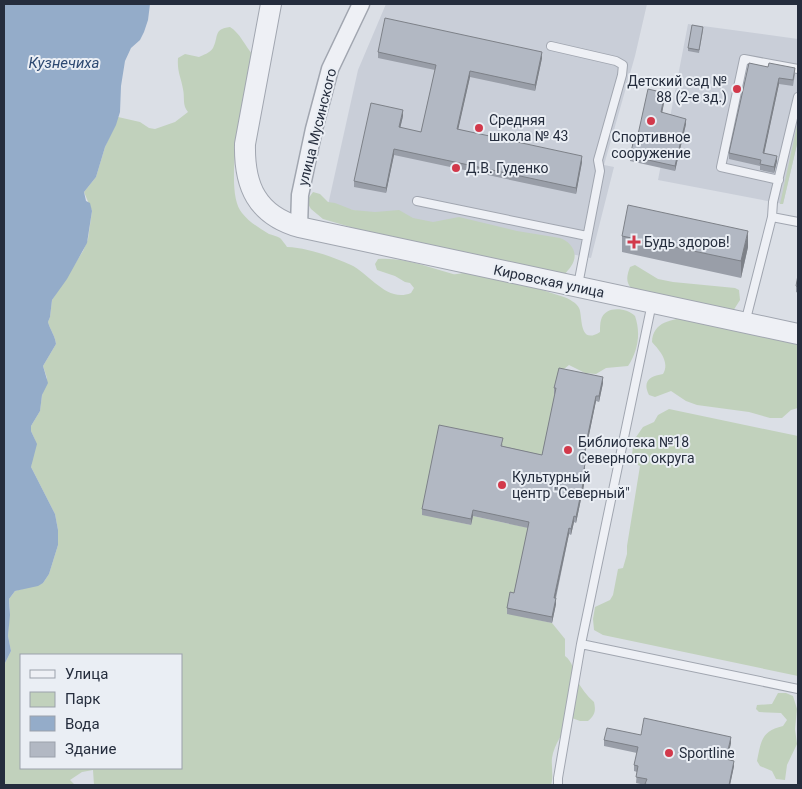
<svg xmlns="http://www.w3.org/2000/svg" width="802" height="789" viewBox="0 0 802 789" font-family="Roboto,sans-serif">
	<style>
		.built { fill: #c9ced8 }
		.green { fill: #c1d1bc; fill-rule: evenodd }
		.water { fill: #94acc9 }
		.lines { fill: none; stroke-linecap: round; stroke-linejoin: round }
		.service-casing { stroke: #a1a6b0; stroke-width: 10 }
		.minor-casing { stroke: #a1a6b0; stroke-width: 19 }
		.tertiary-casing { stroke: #a1a6b0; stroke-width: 22 }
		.service { stroke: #eef0f5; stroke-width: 8 }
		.minor { stroke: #eef0f5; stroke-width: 16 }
		.tertiary { stroke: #eef0f5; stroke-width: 20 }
		.wall { fill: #999ea8 }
		.shaded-wall { fill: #7d8188 }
		.building { fill: #b2b8c3; stroke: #7d8188 }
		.poi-dot { fill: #d2394b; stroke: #eaeef4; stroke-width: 2 }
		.labels { text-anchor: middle; stroke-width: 4; stroke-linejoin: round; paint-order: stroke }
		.poi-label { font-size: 14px; fill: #252d3d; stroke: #eaeef4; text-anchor: start }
		.street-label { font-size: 14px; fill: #252d3d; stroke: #eaeef4 }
		.water-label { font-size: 15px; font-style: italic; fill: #2e4a72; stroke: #eaeef4 }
	</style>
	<rect width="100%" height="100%" fill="#dbdfe6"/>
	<path class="built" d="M386,4H647L635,56L604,165L614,167L591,258L328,205L358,70Z
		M688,24L798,39V140L783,204L658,180Z"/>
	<path class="green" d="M230,27C240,33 245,46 253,55C247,89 221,187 242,213C249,222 259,228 269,234C272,235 277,236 280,238C282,240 285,244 287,247C308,248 331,256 351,265C370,274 387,303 411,293L414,288L410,283L405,282L395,276L377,270L375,264L378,259C404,257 428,267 453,274C456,275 460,273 464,273C472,273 482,275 490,277C516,281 539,289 564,297C569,299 577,303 579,308C583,315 578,346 600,332C600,328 600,323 601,320C605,305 627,308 635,316C641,333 638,351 628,366L606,368L596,374L585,373L569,365L559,373L556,394L542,461L422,514L471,525L473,516L529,528L514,599L507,613L552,623L565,639V656C573,662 573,670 577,680C581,688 587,696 594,702C596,711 595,715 588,721H580L572,718C565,730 554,744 552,758C551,767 554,776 551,785H94L93,770L82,772L70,780L75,785H4V665L11,651L8,636L10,609L9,599L15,591L43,583L49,574L58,545V530L55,514L31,467L35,440L31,431V426L40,411L42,395L47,378L43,366L56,344C55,335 50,330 48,322L50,317L52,300L83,251L88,239L92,211L84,192L96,177L105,147L118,117L140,122L149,128L155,129L175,122L188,112C182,105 185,98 183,89C181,77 177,72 178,58L185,54L199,57C203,55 210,53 213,48C219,37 213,29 230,27ZM21,655H181V768H21Z
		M798,121V140L783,204H780Z
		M313,192L320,194L328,202L335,203L353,210L375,212L399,210L413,218L433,222L459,217L517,231L560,238C569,241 577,250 574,260C573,265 568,270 565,274L364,231L323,219L311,209L308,204V199Z
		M635,265L658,279L673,282L735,288L739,290L740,300L733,311L632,289C625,282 627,275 630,267Z
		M688,317L798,345V408L791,410L782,418H770L749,412L697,405L686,401L671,391L655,397L649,395C642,381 650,376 663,374C670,362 660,351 652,342C653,321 672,320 688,317Z
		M669,409L798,436V676L603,635L594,630L593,619L595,607L610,600L613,595L618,569L623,568L627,554V546L640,466L631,461L634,440L643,427L654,422L658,415Z
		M778,693H786L793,696L797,709L795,729L797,744L787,765L785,780L776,779L772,771L760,766L757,761C761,742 761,731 783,726L787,720L781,713L759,712L756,709L757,705L772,704Z"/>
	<path class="water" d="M4,4H150L148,20L144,32L140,40L131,48L125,61L121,86L120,112L116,125L105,147L96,177L84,192L86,201L90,203L92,211L87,243L67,279L52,300L50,317L48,322C50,330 55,335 56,344L43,366L48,383L42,395L40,411L31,426V431L37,444L31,467L55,514L58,530V545L49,574L43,583L38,586L15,591L9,599L10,615L8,636L11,651L4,665Z"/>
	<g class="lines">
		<defs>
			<path id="service" d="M551,46L616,61L623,65L622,75L598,160L600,171L578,285
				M779,180L721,167L744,59L798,69
				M417,201L587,236
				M772,217L773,202L798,97
				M652,303L581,644L798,689
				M745,323L772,217L798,222
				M558,785V778L581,644"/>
			<path id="minor" d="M299,227L300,195L314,129L330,69L361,4"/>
			<path id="tertiary" d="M271,4L245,144C244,186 257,215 299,227L798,334"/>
		</defs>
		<use href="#service" class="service-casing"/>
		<use href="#minor" class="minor-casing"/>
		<use href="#tertiary" class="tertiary-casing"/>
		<use href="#service" class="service"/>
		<use href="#minor" class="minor"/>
		<use href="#tertiary" class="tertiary"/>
	</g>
	<path class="wall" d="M703,30L699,53L688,51V48Z
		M378,52L542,58L535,91L470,77L458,129L582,162L576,194L394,155L386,193L354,187V181L403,116L400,128L421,132L435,70L378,58Z
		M749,63L795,74L793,86L779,84L764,153L777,161L774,173L760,170V166L729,159V153Z
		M665,98L662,113L686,124L675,171L630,161V156L637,139Z
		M622,236L748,247L741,278L622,252Z
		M798,275V293L796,292V286Z
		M603,383L599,402L596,401L583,464L585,470L583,479L584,485L576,523L574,522L571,535L569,534L556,598V604L552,623L507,614V608L514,593L528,528L473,516L471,525L422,515V509L503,444L502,446L542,455L555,394H554V388Z
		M641,735L731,743L727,759L734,766L730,785H645L636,783L637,772L634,771V765L637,753L604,746V740Z"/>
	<path class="shaded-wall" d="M542,52V58L535,91V85Z
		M470,71V77L457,135V129Z
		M779,78V84L763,159V153Z
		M665,93V98L661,118V112Z
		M403,110V116L399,133V127Z
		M686,119V124L675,171V166Z
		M394,149V155L386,193V188Z
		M582,156V162L576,194V188Z
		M777,156V161L774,173V167Z
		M748,231V247L741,278V261Z
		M603,377V383L599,402V396Z
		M596,396V401L582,469V463Z
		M585,464V470L582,485V479Z
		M584,479V485L576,523V517Z
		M473,510V516L471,525V519Z
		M574,516V522L571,535V529Z
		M569,528V534L554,604V598Z
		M556,598V604L552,623V617Z
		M731,737V743L726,765V759Z
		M734,761V766L730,785H729Z"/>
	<path class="building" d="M385,18L542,52L535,85L470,71L457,129L582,156L576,188L394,149L386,188L354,181L371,103L403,110L399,127L421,132L436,65L378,52Z
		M692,25L703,27L699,50L688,48Z
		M749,63L768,67L769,63L795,68L793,80L779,78L763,153L777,156L774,167L760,164L761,160L729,153Z
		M648,89L665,93L661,112L686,119L675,166L630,156L634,139H637Z
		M628,205L748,231L741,261L622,236Z
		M798,275V287L796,286Z
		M559,368L603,377L599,396H596L582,463L585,464L582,479H584L576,517L574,516L571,529L569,528L554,598H556L552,617L507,608L510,592L514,593L529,522L473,510L471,519L422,509L439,425L503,438L501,446L542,455L556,388H554Z
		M644,718L731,737L726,759L734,761L729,785H649L645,784L647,779L636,777L638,766L634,765L638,747L604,740L607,728L641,735Z"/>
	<g class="poi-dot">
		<circle cx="737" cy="89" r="5"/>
		<circle cx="651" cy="121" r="5"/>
		<circle cx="479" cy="128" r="5"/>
		<circle cx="456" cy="168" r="5"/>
		<path d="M631.5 234.5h5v5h5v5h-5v5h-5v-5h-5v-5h5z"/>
		<circle cx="568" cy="450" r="5"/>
		<circle cx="502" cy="485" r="5"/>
		<circle cx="669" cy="753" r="5"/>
	</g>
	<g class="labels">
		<g class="poi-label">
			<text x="727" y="86" text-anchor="end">Детский сад №<tspan x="727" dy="16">88 (2-е зд.)</tspan></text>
			<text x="489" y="125">Средняя<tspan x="489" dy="16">школа № 43</tspan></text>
			<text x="651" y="142" text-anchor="middle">Спортивное<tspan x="651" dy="16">сооружение</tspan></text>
			<text x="466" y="173">Д.В. Гуденко</text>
			<text x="644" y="247">Будь здоров!</text>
			<text x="578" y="447">Библиотека №18<tspan x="578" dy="16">Северного округа</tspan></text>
			<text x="512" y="482">Культурный<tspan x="512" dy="16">центр "Северный"</tspan></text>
			<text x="679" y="758">Sportline</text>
		</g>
		<g class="street-label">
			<text transform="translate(317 127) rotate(-76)" y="5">улица Мусинского</text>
			<text transform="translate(549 281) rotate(12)" y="5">Кировская улица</text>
		</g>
		<g class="water-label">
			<text x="64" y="68">Кузнечиха</text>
		</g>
	</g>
	<rect width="802" height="789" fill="none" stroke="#252d3d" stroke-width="10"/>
	<rect x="20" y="654" width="162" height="115" fill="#eaeef4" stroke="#9ba1ab"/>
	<rect x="30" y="670" width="25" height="8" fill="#eef0f5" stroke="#9ba1ab"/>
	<text x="65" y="679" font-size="15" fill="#252d3d">Улица</text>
	<rect x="30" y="692" width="25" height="15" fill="#c1d1bc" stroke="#9ba1ab"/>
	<text x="65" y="704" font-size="15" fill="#252d3d">Парк</text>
	<rect x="30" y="716" width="25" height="15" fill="#94acc9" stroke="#9ba1ab"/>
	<text x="65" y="729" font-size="15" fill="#252d3d">Вода</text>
	<rect x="30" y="742" width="25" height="15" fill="#b2b8c3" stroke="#9ba1ab"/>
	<text x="65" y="754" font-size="15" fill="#252d3d">Здание</text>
</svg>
